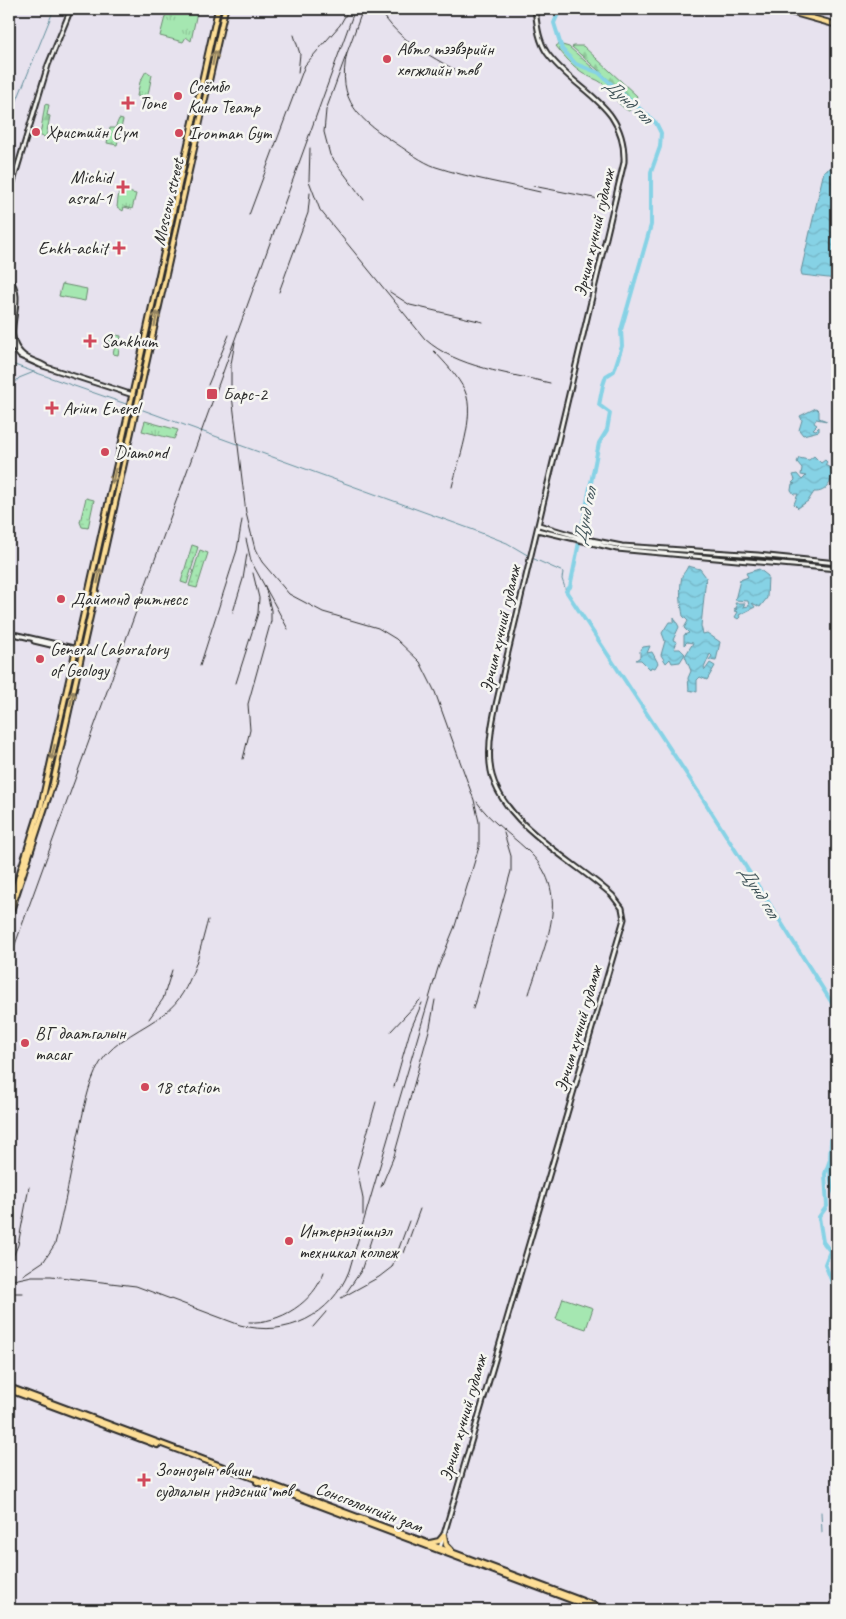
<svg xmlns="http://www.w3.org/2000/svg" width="846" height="1619" viewBox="0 0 846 1619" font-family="Caveat,sans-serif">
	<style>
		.grass { fill: url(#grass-dots); stroke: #68896e }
		.forest { fill: url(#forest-firs); stroke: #68896e }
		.park { fill: url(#park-tufts); stroke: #68896e }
		.garden { fill: #a5e7b1; stroke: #68896e }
		.water { fill: url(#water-waves); stroke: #628f9b }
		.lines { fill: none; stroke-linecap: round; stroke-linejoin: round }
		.stream { stroke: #628f9b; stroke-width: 1 }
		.river { stroke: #86d2e5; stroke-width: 4 }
		.secondary-casing { stroke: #2b2b2b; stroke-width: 7 }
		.primary-casing { stroke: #2b2b2b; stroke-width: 8 }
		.trunk-casing { stroke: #2b2b2b; stroke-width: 8 }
		.secondary { stroke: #f6f6f2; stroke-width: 3 }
		.primary { stroke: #fdde96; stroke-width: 4 }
		.trunk { stroke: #fdde96; stroke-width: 4 }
		.rail { stroke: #2b2b2b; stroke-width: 1 }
		.oneway { stroke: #948460 }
		.poi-dot { fill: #d1495b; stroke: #f6f6f2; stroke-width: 2 }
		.labels { text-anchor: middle; stroke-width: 5; stroke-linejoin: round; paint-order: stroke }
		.poi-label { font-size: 18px; fill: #2b2b2b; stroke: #f6f6f2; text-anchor: start }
		.street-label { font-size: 18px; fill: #2b2b2b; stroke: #f6f6f2 }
		.water-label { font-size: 19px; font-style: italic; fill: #42555a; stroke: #f6f6f2 }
	</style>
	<defs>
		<pattern id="grass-dots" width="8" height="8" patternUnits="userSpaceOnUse" patternTransform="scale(1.25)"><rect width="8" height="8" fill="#a5e7b1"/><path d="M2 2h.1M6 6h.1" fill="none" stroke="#8ec698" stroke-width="1.8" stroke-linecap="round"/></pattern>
		<pattern id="forest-firs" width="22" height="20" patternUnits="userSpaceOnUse" patternTransform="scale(1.25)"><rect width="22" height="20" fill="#a5e7b1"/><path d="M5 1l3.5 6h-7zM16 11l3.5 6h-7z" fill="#8ec698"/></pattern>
		<pattern id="park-tufts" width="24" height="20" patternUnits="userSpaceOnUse" patternTransform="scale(1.25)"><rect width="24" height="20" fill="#a5e7b1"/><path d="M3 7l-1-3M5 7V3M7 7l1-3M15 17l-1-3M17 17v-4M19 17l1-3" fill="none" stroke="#8ec698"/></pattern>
		<pattern id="water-waves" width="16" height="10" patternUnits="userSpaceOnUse" patternTransform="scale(1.25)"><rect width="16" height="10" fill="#86d2e5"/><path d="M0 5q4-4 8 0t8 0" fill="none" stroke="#74b4c5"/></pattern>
	</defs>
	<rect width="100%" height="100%" fill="#e7e2ee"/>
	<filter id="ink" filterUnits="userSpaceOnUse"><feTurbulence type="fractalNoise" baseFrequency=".02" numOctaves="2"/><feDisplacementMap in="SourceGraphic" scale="10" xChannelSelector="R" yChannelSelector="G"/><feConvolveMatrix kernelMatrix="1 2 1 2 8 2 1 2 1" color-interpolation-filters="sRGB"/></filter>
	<g filter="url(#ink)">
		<path class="grass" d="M218,23L196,131L189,152Z
			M119,119L123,120L117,145L107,143L110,128H115Z
			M188,157L169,252L162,274L165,251Z
			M160,279L158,300L137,391L138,375Z
			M131,412L133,413L108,521Z
			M86,498L94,500L88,528L82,527L80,522Z
			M107,525L85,625L88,604Z
			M192,545L198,547L187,584L181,582Z
			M200,550L208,553L197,588L189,586Z"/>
		<path class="forest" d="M559,44L569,47L635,105L629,111C619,107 610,91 602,83C597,79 590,78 585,74C573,67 564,56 556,46Z
			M574,46H583L637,96L634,102L572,47Z
			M45,104L49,105L47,115L50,116L46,137L40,136Z"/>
		<path class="park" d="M167,9H194L197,12L191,41L186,37L183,42L160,36Z
			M146,71L152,75L147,99L137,96L140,82Z
			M119,190L136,194L132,209L124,207L123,211L117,207Z
			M145,421L178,430L174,439L142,431Z"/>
		<path class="garden" d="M62,284L87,289L85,301L59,296Z
			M111,334L121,336L118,355L113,354L115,346L109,345Z
			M563,1298L593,1308L586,1329L556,1319Z"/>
		<path class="water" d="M830,168L837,170V279L802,275L801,271L824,171Z
			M816,408L819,411V418L827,421L816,419L814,423L817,425L813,429L816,430L819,427V431L803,435L799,430L802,420L800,416Z
			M814,456L821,463L825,460L827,462L825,465L834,470C832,481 827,493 814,492L808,501L798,508L794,504L798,494H794L791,490L792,484H795L792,483L795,480L793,475L797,474L802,480L806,476L801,475L802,468L797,462L799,458L809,460Z
			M688,566L700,569L706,577L701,626L703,634L707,633L720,642L716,661L709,660L712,656L710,654L704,668L705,670L710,663L715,666L707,680L700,677L697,680V692L689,690L688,678L691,671L685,656L693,643L687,642L684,645V635L689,633L684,628L688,621L683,616C681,605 679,589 682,576C684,572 686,571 688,566Z
			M759,569L768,576L767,598L760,607L752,603L755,607L739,615L740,617L738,619L735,617L738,612L734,611L737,609H734L737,607L735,603H745L743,607L749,606L748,601L735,600L740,580L748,577L746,573Z
			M674,617L679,627L673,640L677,642L674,649H680L685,654L680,662L672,663L670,659L666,663L661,655L665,641L662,633L669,622H674Z
			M650,646L647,653L652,652L658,663L655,668L651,667L650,669L641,660H636L640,657V651L643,647Z"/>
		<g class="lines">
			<path class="stream" d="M9,120L54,9
				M9,145V146
				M9,363L34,372
				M9,389L19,378L34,372L129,405
				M132,406L471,529L507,543L529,556
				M532,558L563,572L562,579L566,591
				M821,1512L822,1532"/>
			<path class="river" d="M560,9L554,23L562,49L576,64L599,73L656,123L661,133L660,147L651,172V225L621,330L622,346L614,371L606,376L603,385L599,405L610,413L607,430L599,443L570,587L566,591L703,799L837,1011
				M837,1117L832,1123C832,1143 825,1181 837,1197
				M831,1157L825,1174L827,1206L819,1217L823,1242L830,1251L825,1264L837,1295
				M837,1305L834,1310L837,1334"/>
			<defs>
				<path id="secondary" d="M9,195L48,65L71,9
					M9,279C28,299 0,333 21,353C27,360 37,361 45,366
					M9,282L13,293L10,337L13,347L20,356L40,365L133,395
					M539,525L586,539L622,546L758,555L837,563
					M537,530L617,549L837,569
					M9,633L82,650
					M34,641L76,651
					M440,1548L624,919L622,908L612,895C573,859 495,821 490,764C487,733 498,699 504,669L624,162C626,103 576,93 547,53C538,40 537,24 535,9"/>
				<path id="primary" d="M780,9L837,25
					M9,1387L607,1610
					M9,1390L157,1445
					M257,1482L598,1610
					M444,1535L446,1545L451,1550
					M430,1543L439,1541L444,1535"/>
				<path id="trunk" d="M9,907L41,806L218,9
					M9,917L53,783L225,9"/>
			</defs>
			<use href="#secondary" class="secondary-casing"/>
			<use href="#primary" class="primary-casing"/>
			<use href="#trunk" class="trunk-casing"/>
			<use href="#secondary" class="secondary"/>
			<use href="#primary" class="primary"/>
			<use href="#trunk" class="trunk"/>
			<path class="rail" d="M363,9L326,110L324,132L330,155L364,200
				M380,9C397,42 436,58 467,77
				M294,35L300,54L298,73
				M347,53C336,102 360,120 397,144C409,152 422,162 436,167C470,178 506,184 540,192
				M310,148L309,181L320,210L425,339C457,368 509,373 550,383
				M533,186L599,199
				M249,215L305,65L340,25L349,9
				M279,292L308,213L310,193
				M390,292L410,305L483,322
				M434,351C445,363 458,376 465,391C476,416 458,461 452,487
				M208,385L229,335
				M246,539L251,561L288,629
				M233,612L243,579L247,554
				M200,666L237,550L242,520
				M236,683L258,613L259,598L253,573
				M243,759L250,730L248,704L271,621V610L265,586
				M477,802C490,821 510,834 526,849C574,893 545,942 529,994
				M9,961L355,9
				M473,1009L511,871V856L504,833
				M149,1019L163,999L172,970
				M391,1031L420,1000
				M394,1087L410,1031L422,1003
				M381,1187L394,1156L430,1027L435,1000
				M363,1215V1199L357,1169L376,1102
				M404,1253L420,1209
				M9,1266L18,1245L29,1187
				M23,1275L44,1261L55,1244C64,1209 71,1172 78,1136C84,1111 87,1085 100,1063C115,1039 145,1029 166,1012C193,991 199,951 208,920
				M9,1281L32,1276H51L136,1286L240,1325C287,1338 332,1315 349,1271L438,968L455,926L479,847V822L474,800L435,692L420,662L396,639L378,628L323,612L289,594L262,562L255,549L246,513L231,387V364L235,342
				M9,1293H23
				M346,1293L361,1271L373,1234
				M341,1298L379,1277L392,1267L409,1221
				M249,1322C280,1324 314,1302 324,1272
				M313,1327L326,1312"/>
		</g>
		<defs><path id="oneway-shaft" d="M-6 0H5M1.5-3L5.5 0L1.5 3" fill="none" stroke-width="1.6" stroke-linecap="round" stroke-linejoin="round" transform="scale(1.25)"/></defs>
		<g class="oneway">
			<use href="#oneway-shaft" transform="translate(214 58) rotate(-78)"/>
			<use href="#oneway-shaft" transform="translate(156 319) rotate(-78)"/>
			<use href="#oneway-shaft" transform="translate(114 476) rotate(102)"/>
			<use href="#oneway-shaft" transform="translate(99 576) rotate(-78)"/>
			<use href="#oneway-shaft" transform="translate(72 698) rotate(-77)"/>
			<use href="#oneway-shaft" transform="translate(53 752) rotate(103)"/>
		</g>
	</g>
	<g class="poi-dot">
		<circle cx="387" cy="59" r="5"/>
		<circle cx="178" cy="96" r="5"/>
		<path d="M125.5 95.5h5v5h5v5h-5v5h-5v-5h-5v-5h5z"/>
		<circle cx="36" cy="132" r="5"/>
		<circle cx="179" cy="133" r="5"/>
		<path d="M120.5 179.5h5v5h5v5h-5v5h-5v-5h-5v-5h5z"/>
		<path d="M116.5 240.5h5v5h5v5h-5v5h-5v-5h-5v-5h5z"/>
		<path d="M87.5 333.5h5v5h5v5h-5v5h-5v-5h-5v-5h5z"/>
		<rect x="206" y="388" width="12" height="12" rx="2.5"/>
		<path d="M49.5 400.5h5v5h5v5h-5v5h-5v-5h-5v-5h5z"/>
		<circle cx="105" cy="452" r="5"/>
		<circle cx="61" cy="599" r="5"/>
		<circle cx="40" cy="659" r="5"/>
		<circle cx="25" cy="1043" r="5"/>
		<circle cx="145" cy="1087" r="5"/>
		<circle cx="289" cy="1241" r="5"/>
		<path d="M141.5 1472.5h5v5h5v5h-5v5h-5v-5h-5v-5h5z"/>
	</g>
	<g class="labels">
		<g class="poi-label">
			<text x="397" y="55">Авто тээвэрийн<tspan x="397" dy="21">хөгжлийн төв</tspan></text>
			<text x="188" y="92">Соёмбо<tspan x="188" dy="21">Кино Театр</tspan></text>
			<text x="139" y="109">Tone</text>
			<text x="46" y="138">Христийн Сүм</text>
			<text x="189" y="139">Ironman Gym</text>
			<text x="112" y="183" text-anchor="end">Michid<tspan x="112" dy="21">asral-1</tspan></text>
			<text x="108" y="254" text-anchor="end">Enkh-achit</text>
			<text x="101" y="347">Sankhum</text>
			<text x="223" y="400">Барс-2</text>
			<text x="63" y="414">Ariun Enerel</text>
			<text x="115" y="458">Diamond</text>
			<text x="71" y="605">Даймонд фитнесс</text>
			<text x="50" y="655">General Laboratory<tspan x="50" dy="21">of Geology</tspan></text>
			<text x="35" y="1039">ВГ даатгалын<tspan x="35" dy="21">тасаг</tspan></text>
			<text x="155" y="1093">18 station</text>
			<text x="299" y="1237">Интернэйшнэл<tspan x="299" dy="21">техникал коллеж</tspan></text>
			<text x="155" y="1476">Зоонозын өвчин<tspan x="155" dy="21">судлалын үндэсний төв</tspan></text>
		</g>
		<g class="street-label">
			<text transform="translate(168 202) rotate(-77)" y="6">Moscow street</text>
			<text transform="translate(594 233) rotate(-77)" y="6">Эрчим хүчний гудамж</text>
			<text transform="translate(500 629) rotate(-77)" y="6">Эрчим хүчний гудамж</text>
			<text transform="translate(578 1029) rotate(-74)" y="6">Эрчим хүчний гудамж</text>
			<text transform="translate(463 1418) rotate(-74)" y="6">Эрчим хүчний гудамж</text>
			<text transform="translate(369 1507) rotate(21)" y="6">Сонсголонгийн зам</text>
		</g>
		<g class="water-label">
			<text transform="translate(629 100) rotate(42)" y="7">Дунд гол</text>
			<text transform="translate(584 516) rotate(-79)" y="7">Дунд гол</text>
			<text transform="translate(760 891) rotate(57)" y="7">Дунд гол</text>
		</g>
	</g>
	<rect width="846" height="1619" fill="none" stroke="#f6f6f2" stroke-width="30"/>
	<rect x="15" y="15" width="816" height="1589" fill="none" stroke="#2b2b2b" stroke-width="2" filter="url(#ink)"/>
</svg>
